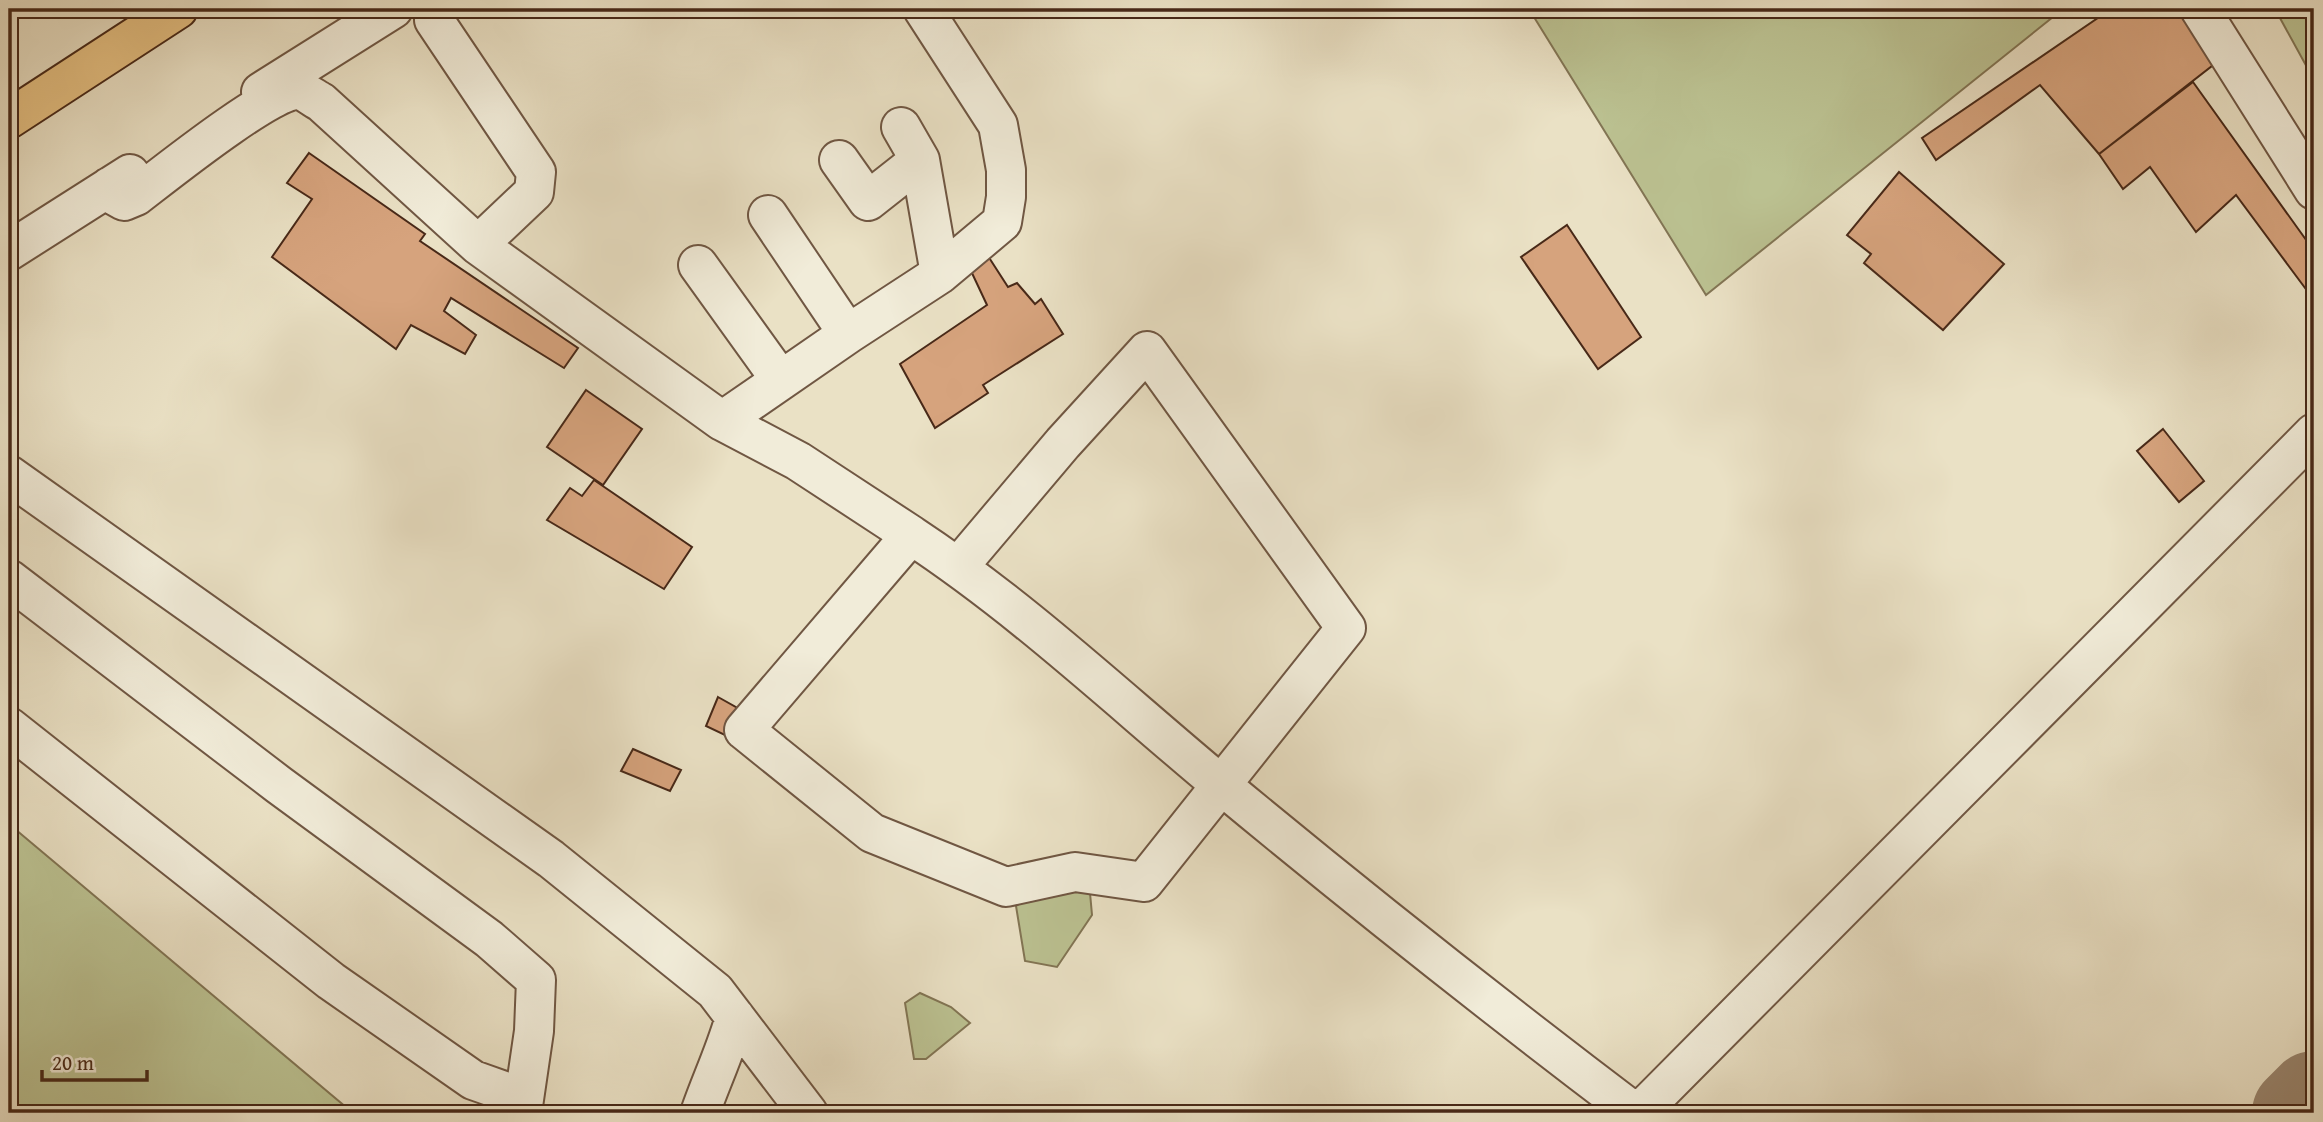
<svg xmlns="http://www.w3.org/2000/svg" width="2323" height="1122" viewBox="0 0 2323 1122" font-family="'Gentium Book Plus',serif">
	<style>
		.green { fill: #bbc191; stroke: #827554; stroke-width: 2 }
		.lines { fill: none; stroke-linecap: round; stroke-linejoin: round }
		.taxiway { stroke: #99856e; stroke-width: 94 }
		.building { fill: #d6a37d; stroke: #482918; stroke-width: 2 }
		.minor-casing { stroke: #705743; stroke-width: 42 }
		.highway-casing { stroke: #482918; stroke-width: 42 }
		.minor { stroke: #f1ecd9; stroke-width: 38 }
		.highway { stroke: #e5c082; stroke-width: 38 }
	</style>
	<rect width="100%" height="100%" fill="#eae1c5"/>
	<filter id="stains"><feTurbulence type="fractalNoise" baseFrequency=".00286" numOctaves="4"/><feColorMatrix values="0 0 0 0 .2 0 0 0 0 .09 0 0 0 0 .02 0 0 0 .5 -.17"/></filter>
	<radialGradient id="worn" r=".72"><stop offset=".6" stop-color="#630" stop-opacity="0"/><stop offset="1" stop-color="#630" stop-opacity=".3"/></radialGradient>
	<path class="green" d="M1529,9H2063L1706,295Z
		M2275,9H2314V80Z
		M9,824L353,1113H9Z
		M1044,888L1090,893L1092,915L1057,967L1025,961L1016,906Z
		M920,993L951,1007L970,1023L926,1059H914L905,1003Z"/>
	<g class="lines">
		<path class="taxiway" d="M2299,1113L2314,1098"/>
	</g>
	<path class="building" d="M2111,9H2135L2138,13L2143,9H2175L2217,62L2099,154L2040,85L1936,160L1922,138Z
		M2193,82L2314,251V294L2311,296L2236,195L2196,232L2150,167L2123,189L2099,154Z
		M309,153L425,234L420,241L578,348L564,368L451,298L444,311L476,335L465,354L411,325L396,349L272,257L312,199L287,183Z
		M1899,172L2004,264L1943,330L1864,263L1871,254L1847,235Z
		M1567,225L1641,337L1598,369L1521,257Z
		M988,256L1008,287L1017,283L1035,304L1041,299L1063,334L983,385L988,393L935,428L900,364L987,305L971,271Z
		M586,390L642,429L603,485L547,447Z
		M2163,429L2204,481L2179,502L2137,451Z
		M594,480L692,547L664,589L547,520L570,488L582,496Z
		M718,697L741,710L729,737L706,726Z
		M633,749L681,770L670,791L621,771Z"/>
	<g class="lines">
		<defs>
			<path id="minor" d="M2200,9L2314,190
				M434,20L536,172L534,192L478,245
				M261,92L393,9
				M901,127L920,160L940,274
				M839,160L868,201L920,160
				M109,187L115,196L124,201L136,196C161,177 273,87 298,90C305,91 315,99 321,102L478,245L722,421L848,334L768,215
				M9,251L130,174
				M698,265L780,379
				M848,334L940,274L1002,222L1006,197V170L998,125L923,9
				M722,421L798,461L911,535L744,730L872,833L1006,887L1075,872L1144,882L1346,628L1147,351L1063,443L959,566
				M9,475L551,859L715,991L808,1113
				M911,535C1022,608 1118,699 1220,784C1356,897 1494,1006 1635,1113
				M9,579L279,785L489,939L536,980L534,1031L522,1113
				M9,727L331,981L473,1080L524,1098
				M700,1113C711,1081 726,1050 735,1017
				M1639,1113L2314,433"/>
			<path id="highway" d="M9,119L178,9"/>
		</defs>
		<use href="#minor" class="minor-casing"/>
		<use href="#highway" class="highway-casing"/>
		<use href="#minor" class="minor"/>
		<use href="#highway" class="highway"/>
	</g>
	<rect width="2323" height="1122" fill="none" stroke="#eae1c5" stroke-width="35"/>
	<rect x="10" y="10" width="2302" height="1101" fill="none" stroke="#482918" stroke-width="3.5"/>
	<rect x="18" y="18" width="2288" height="1087" fill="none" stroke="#482918" stroke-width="2"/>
	<path d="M42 1070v10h105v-10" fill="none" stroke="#482918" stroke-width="3.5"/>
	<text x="52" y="1070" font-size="21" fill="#482918" stroke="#f1ecd9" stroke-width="5" paint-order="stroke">20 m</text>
	<rect width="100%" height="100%" filter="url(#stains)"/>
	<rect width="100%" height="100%" fill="url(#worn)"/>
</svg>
